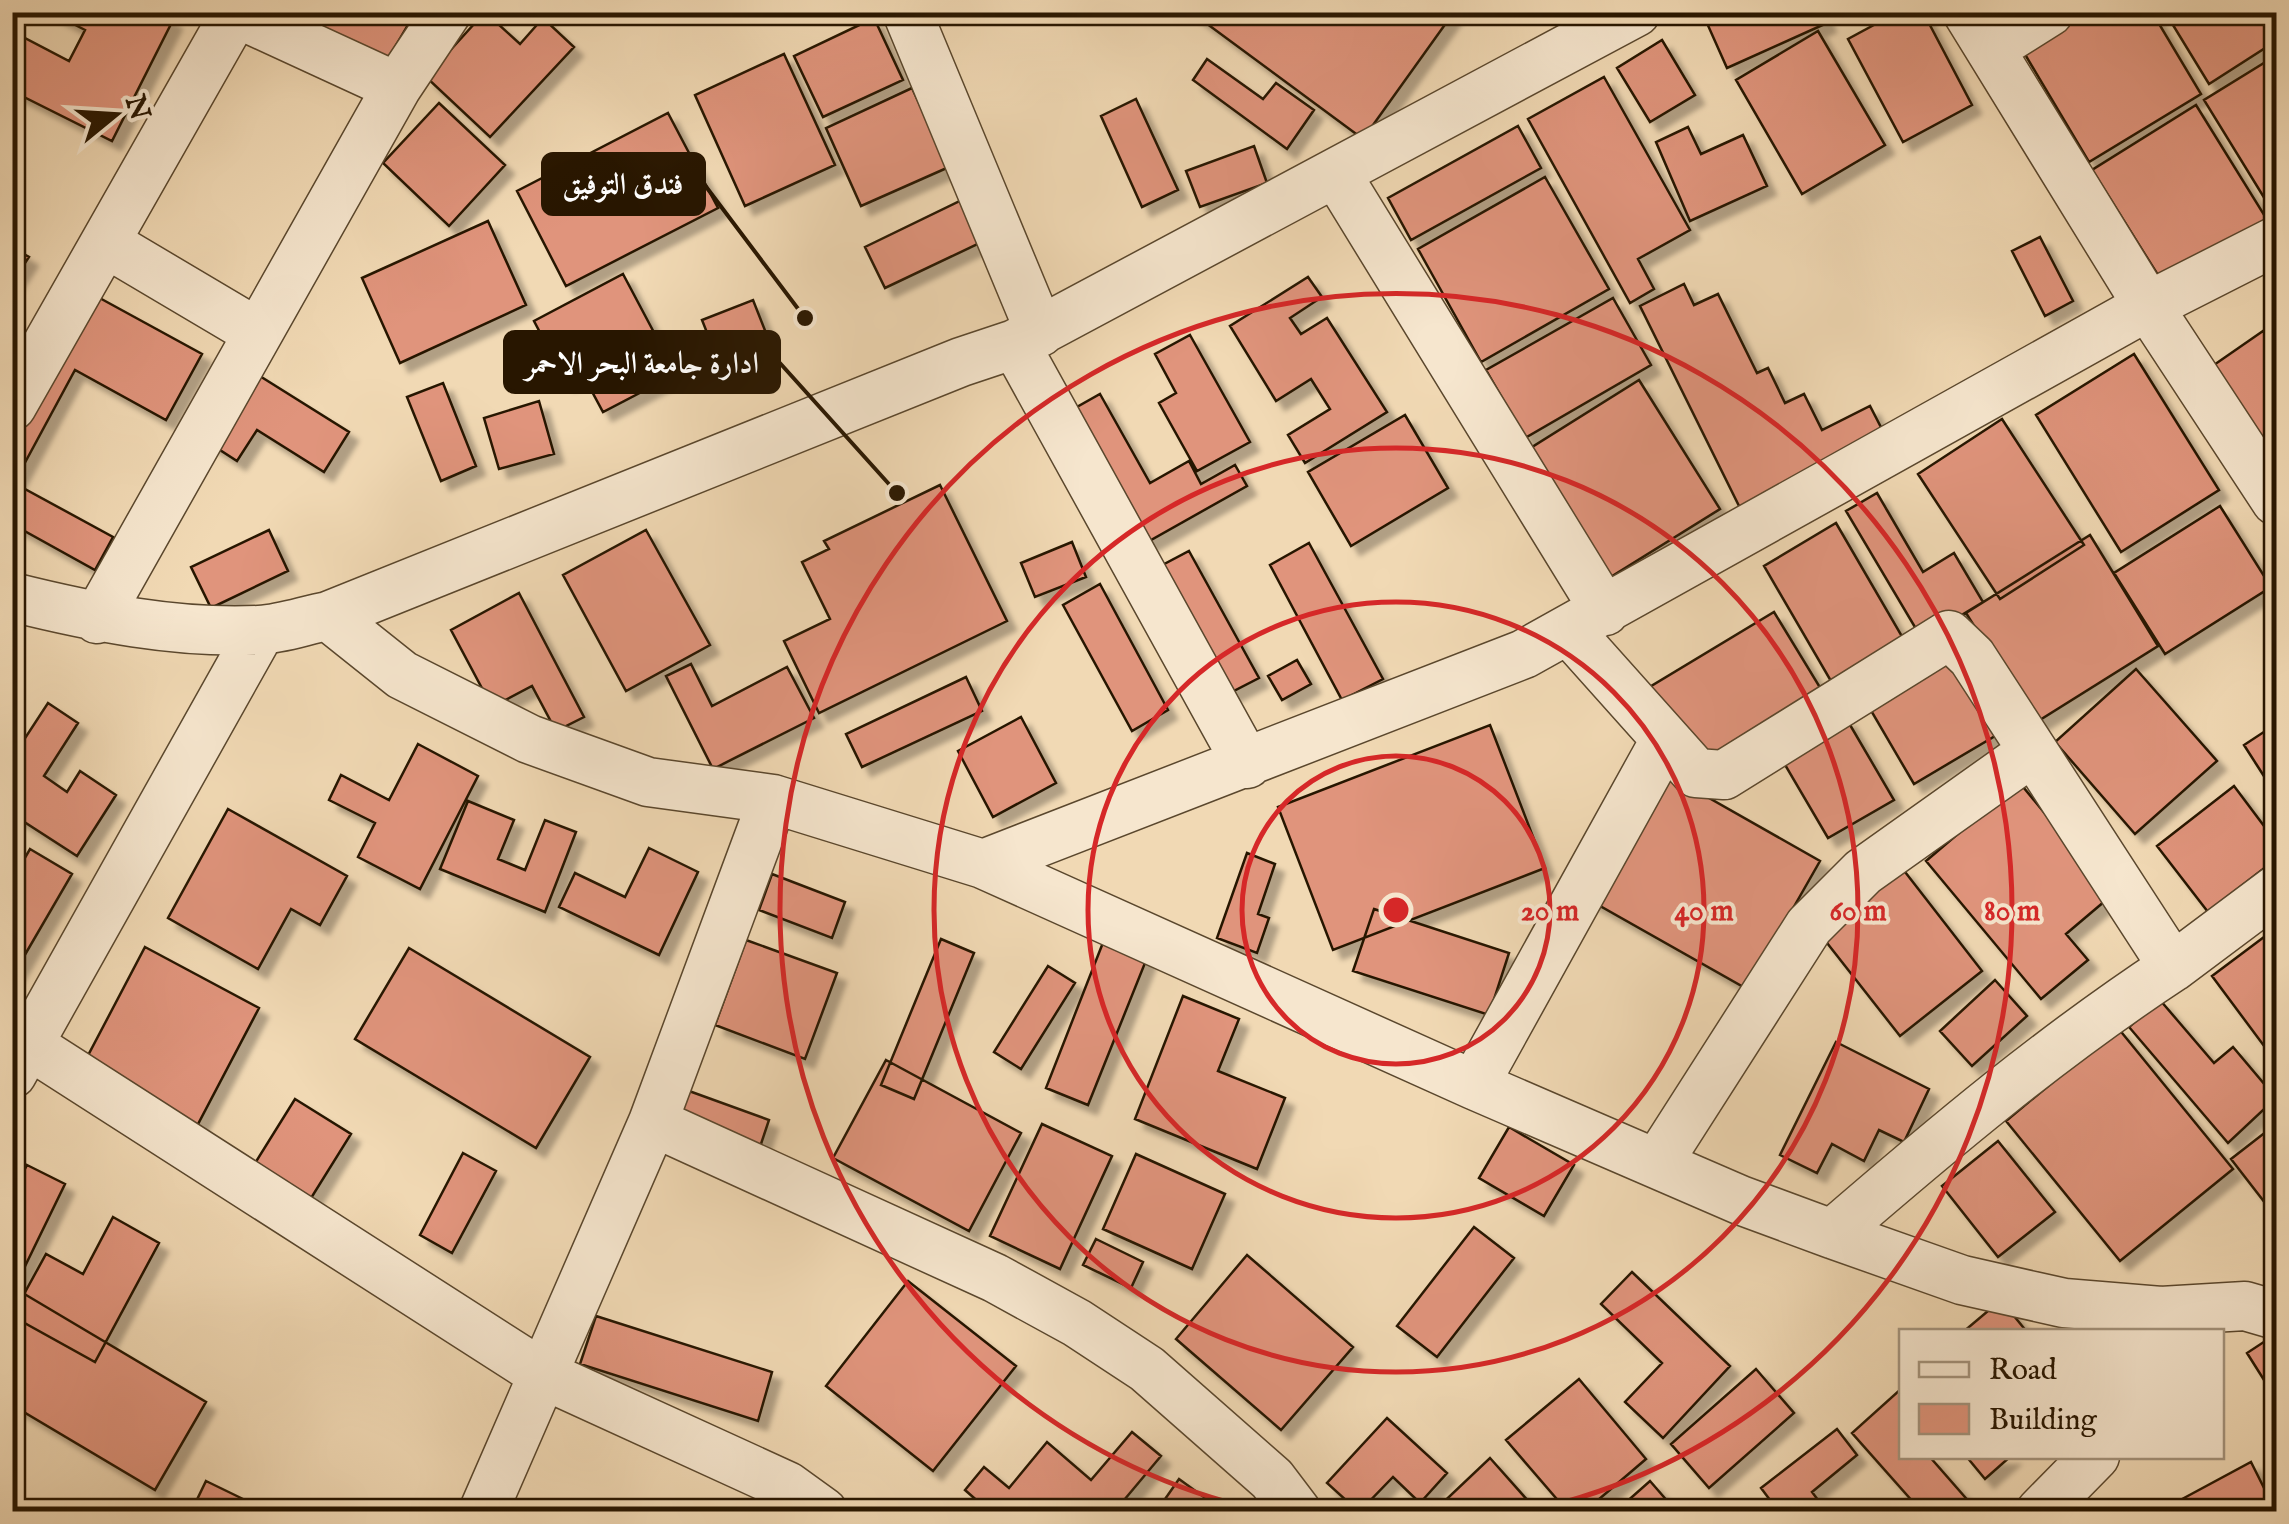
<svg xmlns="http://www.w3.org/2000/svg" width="2289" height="1524" viewBox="0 0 2289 1524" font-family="'IM FELL English',Amiri,serif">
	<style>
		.building { fill: #e0947b; stroke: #281600; stroke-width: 2.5; filter: url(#shadow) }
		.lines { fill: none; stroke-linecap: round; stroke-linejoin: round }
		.street-casing { stroke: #5a472d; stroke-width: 51 }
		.street { stroke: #f6e6ce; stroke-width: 48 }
		.ring { fill: none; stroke: #d62828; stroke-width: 5 }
		.centre { fill: #d62828; stroke: #f6e6ce; stroke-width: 5 }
		.ring-label { font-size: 30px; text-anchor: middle; font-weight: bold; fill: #d62828; stroke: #f6e6ce; stroke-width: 8; stroke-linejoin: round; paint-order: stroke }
		.leader { fill: none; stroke: #281600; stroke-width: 4 }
		.callout-dot { fill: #281600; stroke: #f6e6ce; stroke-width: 4 }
		.callout { fill: #281600; stroke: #281600; stroke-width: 4 }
		.callout-label { font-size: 30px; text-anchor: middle; font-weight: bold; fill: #fff }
	</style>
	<defs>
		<filter id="shadow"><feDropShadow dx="9" dy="9" stdDeviation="2.5" flood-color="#0004"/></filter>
	</defs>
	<rect width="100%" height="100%" fill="#f1d9b4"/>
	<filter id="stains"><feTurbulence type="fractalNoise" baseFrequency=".002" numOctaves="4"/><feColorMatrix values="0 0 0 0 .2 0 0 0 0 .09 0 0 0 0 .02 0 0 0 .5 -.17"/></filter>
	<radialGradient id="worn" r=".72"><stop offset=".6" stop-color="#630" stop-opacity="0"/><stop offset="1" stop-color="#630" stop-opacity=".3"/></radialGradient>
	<path class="building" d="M50,12H158L173,20L112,141L12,91V49L19,35L69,61L85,30Z
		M295,12H413L415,13L384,66Z
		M485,12L520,44L543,18L574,47L490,137L426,77Z
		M1191,12H1454L1363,139Z
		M1726,12H1822L1827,23L1727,68L1706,21Z
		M1898,12H1923L1972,105L1903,142L1848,39Z
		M2077,12H2152L2201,94L2089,162L2020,46Z
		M2165,12H2276V41L2209,84Z
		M874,18L903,80L823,117L794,56Z
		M1818,31L1885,145L1802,194L1736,80Z
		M1662,40L1695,95L1650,122L1617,68Z
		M784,54L835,165L745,206L695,95Z
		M2272,58L2276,65V217L2204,100Z
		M1207,59L1263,99L1276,83L1314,110L1287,149L1193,80Z
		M1604,77L1690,230L1638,259L1654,289L1630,303L1528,119Z
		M912,88L949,167L861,206L826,128Z
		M1136,99L1178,190L1142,207L1101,116Z
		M439,103L505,165L449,226L383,163Z
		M2196,105L2271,226L2168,291L2092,170Z
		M668,113L718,208L566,286L517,191Z
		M1518,126L1541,168L1411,240L1388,198Z
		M1688,127L1701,154L1743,135L1767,186L1690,221L1656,142Z
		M1254,146L1267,183L1200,207L1186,171Z
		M1545,177L1609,289L1481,362L1418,249Z
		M962,200L982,242L885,288L865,247Z
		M488,221L526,305L400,363L362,278Z
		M2040,237L2073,301L2045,316L2012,251Z
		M12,247L29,257L12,283Z
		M623,274L676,374L603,412L582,373L566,382L534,321Z
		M1308,277L1322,297L1290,318L1301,334L1327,318L1387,412L1305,463L1288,435L1330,409L1311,379L1276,401L1230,326Z
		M1684,284L1694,305L1718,294L1757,373L1768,368L1785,403L1804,394L1822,430L1870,406L1887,439L1742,512L1640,306Z
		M85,290L202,354L166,420L75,370L14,483L113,537L95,570L12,524V426Z
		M1613,298L1651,365L1525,438L1486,370Z
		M753,300L768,338L717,358L702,320Z
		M2263,331L2276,350V460L2211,367Z
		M1190,335L1250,442L1197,471L1159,403L1176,393L1155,354Z
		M2134,354L2219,490L2121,552L2036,415Z
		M247,368L349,432L324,472L257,430L237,461L203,439Z
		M1639,380L1720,509L1609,578L1529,449Z
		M443,383L476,466L441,481L407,397Z
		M1100,394L1150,483L1189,461L1201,484L1235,465L1247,486L1135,549L1061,416Z
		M539,401L554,454L499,469L484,418Z
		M1405,415L1448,488L1351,546L1308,472Z
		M2002,419L2084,545L2000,599L1918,474Z
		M940,485L1007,621L819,713L784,641L830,619L802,562L829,549L824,541Z
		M1877,493L1923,572L1954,553L1983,602L1922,639L1846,511Z
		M2220,506L2271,587L2165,654L2114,573Z
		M1836,523L1907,645L1835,688L1764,566Z
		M269,530L288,571L211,608L191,567Z
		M646,530L710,645L626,691L563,575Z
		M2090,535L2158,646L2035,723L1966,613Z
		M1072,542L1086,577L1035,597L1021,563Z
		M1309,543L1383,679L1342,700L1270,565Z
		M1189,551L1259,678L1222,697L1153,570Z
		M1100,584L1168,710L1132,731L1063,605Z
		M519,593L584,717L556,731L532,686L492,707L451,630Z
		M1774,612L1824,694L1697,770L1648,688Z
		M1947,654L1995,736L1914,784L1866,702Z
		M1297,660L1311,684L1282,700L1268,676Z
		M691,664L712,706L787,667L814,718L713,769L666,676Z
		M2136,669L2217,761L2135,834L2055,742Z
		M966,677L982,711L862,767L846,734Z
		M48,703L78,723L44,776L67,792L80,771L116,795L77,856L12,814V758Z
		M1021,717L1056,783L993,817L958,751Z
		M1846,718L1894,800L1828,838L1781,758Z
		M2276,724V795L2244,745Z
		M1490,725L1545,868L1333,950L1278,807Z
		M418,744L478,776L420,889L358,857L375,823L329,800L341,775L389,800Z
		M1658,769L1820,861L1747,989L1586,898Z
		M2019,782L2112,895L2066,934L2088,960L2041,999L1926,861Z
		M2234,786L2276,842V859L2208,912L2157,846Z
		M468,801L514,820L498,859L525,870L545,820L576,832L545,912L440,869Z
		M228,809L347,876L320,925L291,909L258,969L168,918Z
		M649,848L698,872L659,955L559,907L575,873L625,897Z
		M30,849L72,874L12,977V880Z
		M1247,853L1275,864L1258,914L1269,918L1257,953L1217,938Z
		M1902,868L1982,971L1900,1036L1820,934Z
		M772,874L845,902L832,938L759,910Z
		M1374,909L1509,953L1489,1015L1353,971Z
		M2276,928V1062L2212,976Z
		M1106,935L1149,953L1088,1105L1046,1088Z
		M941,939L974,953L914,1099L881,1085Z
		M746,940L837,973L805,1059L715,1025Z
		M145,947L259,1008L187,1145L73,1084Z
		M409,948L590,1057L536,1148L355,1039Z
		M1048,966L1075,983L1021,1069L994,1052Z
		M1995,980L2027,1016L1972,1066L1940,1031Z
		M1183,996L1239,1019L1218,1071L1285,1098L1257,1169L1135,1119Z
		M2160,1000L2214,1063L2233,1047L2276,1098L2228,1143L2129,1027Z
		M2118,1028L2233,1169L2120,1261L2006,1121Z
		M1836,1042L1929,1089L1904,1142L1879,1130L1864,1161L1832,1144L1817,1173L1780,1155Z
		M886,1060L1021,1133L969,1231L833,1158Z
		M678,1087L769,1120L759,1150L667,1117Z
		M295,1099L351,1134L303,1211L247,1176Z
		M1042,1124L1112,1156L1060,1269L990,1236Z
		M2276,1124V1217L2231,1159Z
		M1509,1127L1574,1165L1544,1216L1479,1178Z
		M1998,1141L2055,1212L1998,1257L1942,1186Z
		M463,1153L496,1171L452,1253L420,1235Z
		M1136,1154L1225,1194L1192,1269L1103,1229Z
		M27,1165L65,1184L12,1293V1194Z
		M113,1217L159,1243L95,1362L12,1316L46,1254L83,1274Z
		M1474,1227L1514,1258L1437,1357L1397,1326Z
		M1096,1239L1143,1262L1131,1288L1083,1265Z
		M1247,1255L1353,1347L1281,1430L1176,1339Z
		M1632,1272L1730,1366L1663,1438L1625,1402L1662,1363L1601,1304Z
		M908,1281L1016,1366L933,1471L826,1386Z
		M16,1289L206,1402L155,1490L12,1405Z
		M2001,1300L2027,1332H1963Z
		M596,1316L772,1372L758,1421L580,1364Z
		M2276,1334V1399L2247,1353Z
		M1756,1369L1794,1413L1709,1488L1671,1444Z
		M1579,1379L1646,1459L1584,1512H1568L1506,1440Z
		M1902,1388V1456H1929L1978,1512H1922L1852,1433Z
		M1387,1418L1447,1473L1420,1503L1393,1477L1359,1512L1327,1483Z
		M1837,1429L1857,1455L1812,1492L1827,1512H1779L1761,1488Z
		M1132,1432L1161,1456L1114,1512H990L965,1490L984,1467L1009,1488L1047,1442L1091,1480Z
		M1966,1456H2011L1985,1479Z
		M1490,1458L1538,1512H1433Z
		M2251,1462L2276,1512H2158Z
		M1179,1479L1208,1500L1200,1512H1156Z
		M206,1481L243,1499L237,1512H191Z
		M1650,1481L1676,1511L1615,1512Z"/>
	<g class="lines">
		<defs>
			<path id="street" d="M234,12L397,87
				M907,12L1040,332
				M1967,12L2148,306L2276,501
				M1990,49L2049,12
				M1337,175L1605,611
				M106,243L258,333
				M1015,344L1247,764
				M12,406L236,12
				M12,597C92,617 177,634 259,630C282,629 306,620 328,616L961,362L1015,344L1636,12
				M328,616L402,675L529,739L648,782L773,799L983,864L1474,1085L1740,1200L1832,1234L1962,1280L2064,1303L2161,1311L2245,1306L2276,1315
				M97,619L397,87L447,12
				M1570,632L1696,773L1724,775L1949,635L1972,657L2173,967L2276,890
				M983,864L1524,654L2148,306L2276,241
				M12,1034L544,1375L787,1486L823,1512
				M12,1074L261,630
				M1474,1085L1664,742
				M653,1122L995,1278L1077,1323L1147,1369L1272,1479L1297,1512
				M1658,1162L1809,926L1863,872L2032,752
				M1832,1234C1942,1139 2051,1047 2173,967
				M483,1512L653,1122L773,799
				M2040,1512L2095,1456"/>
		</defs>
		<use href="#street" class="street-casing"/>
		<use href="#street" class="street"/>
	</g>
	<g class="ring">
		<circle cx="1396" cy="910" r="154"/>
		<circle cx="1396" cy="910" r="308"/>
		<circle cx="1396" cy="910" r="462"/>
		<path d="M1263 1511A616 616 0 1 1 1529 1511"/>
	</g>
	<circle cx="1396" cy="910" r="15" class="centre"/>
	<g class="ring-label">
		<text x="1550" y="920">20 m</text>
		<text x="1704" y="920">40 m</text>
		<text x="1858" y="920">60 m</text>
		<text x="2012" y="920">80 m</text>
	</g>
	<path class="leader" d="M805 318L704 184M897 493L779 362"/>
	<g class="callout-dot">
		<circle cx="805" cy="318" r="10"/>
		<circle cx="897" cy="493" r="10"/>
	</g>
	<g class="callout">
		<rect x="543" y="154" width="161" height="60" rx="10"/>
		<rect x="505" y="332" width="274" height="60" rx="10"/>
	</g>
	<g class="callout-label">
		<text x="623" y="194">فندق التوفيق</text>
		<text x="642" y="373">ادارة جامعة البحر الاحمر</text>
	</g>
	<rect width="2289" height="1524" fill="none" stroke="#f1d9b4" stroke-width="50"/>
	<rect x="15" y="15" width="2259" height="1494" fill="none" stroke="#281600" stroke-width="5"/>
	<rect x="25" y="25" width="2239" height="1474" fill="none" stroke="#281600" stroke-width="2.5"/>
	<rect x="1899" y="1329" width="325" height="130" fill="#f6e6ce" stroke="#a4937c" stroke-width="2.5"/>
	<rect x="1919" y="1362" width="50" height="15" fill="#f6e6ce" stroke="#a4937c" stroke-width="2.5"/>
	<text x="1989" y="1379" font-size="30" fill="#281600">Road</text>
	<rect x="1919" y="1404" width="50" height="30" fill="#e0947b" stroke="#a4937c" stroke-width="2.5"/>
	<text x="1989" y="1429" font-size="30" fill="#281600">Building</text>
	<g transform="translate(115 115) rotate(72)" stroke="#f6e6ce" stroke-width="8" paint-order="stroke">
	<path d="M0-8L18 38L0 25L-18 38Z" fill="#281600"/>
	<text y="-15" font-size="28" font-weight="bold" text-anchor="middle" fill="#281600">N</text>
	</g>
	<rect width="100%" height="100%" filter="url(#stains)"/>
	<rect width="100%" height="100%" fill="url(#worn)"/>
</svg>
